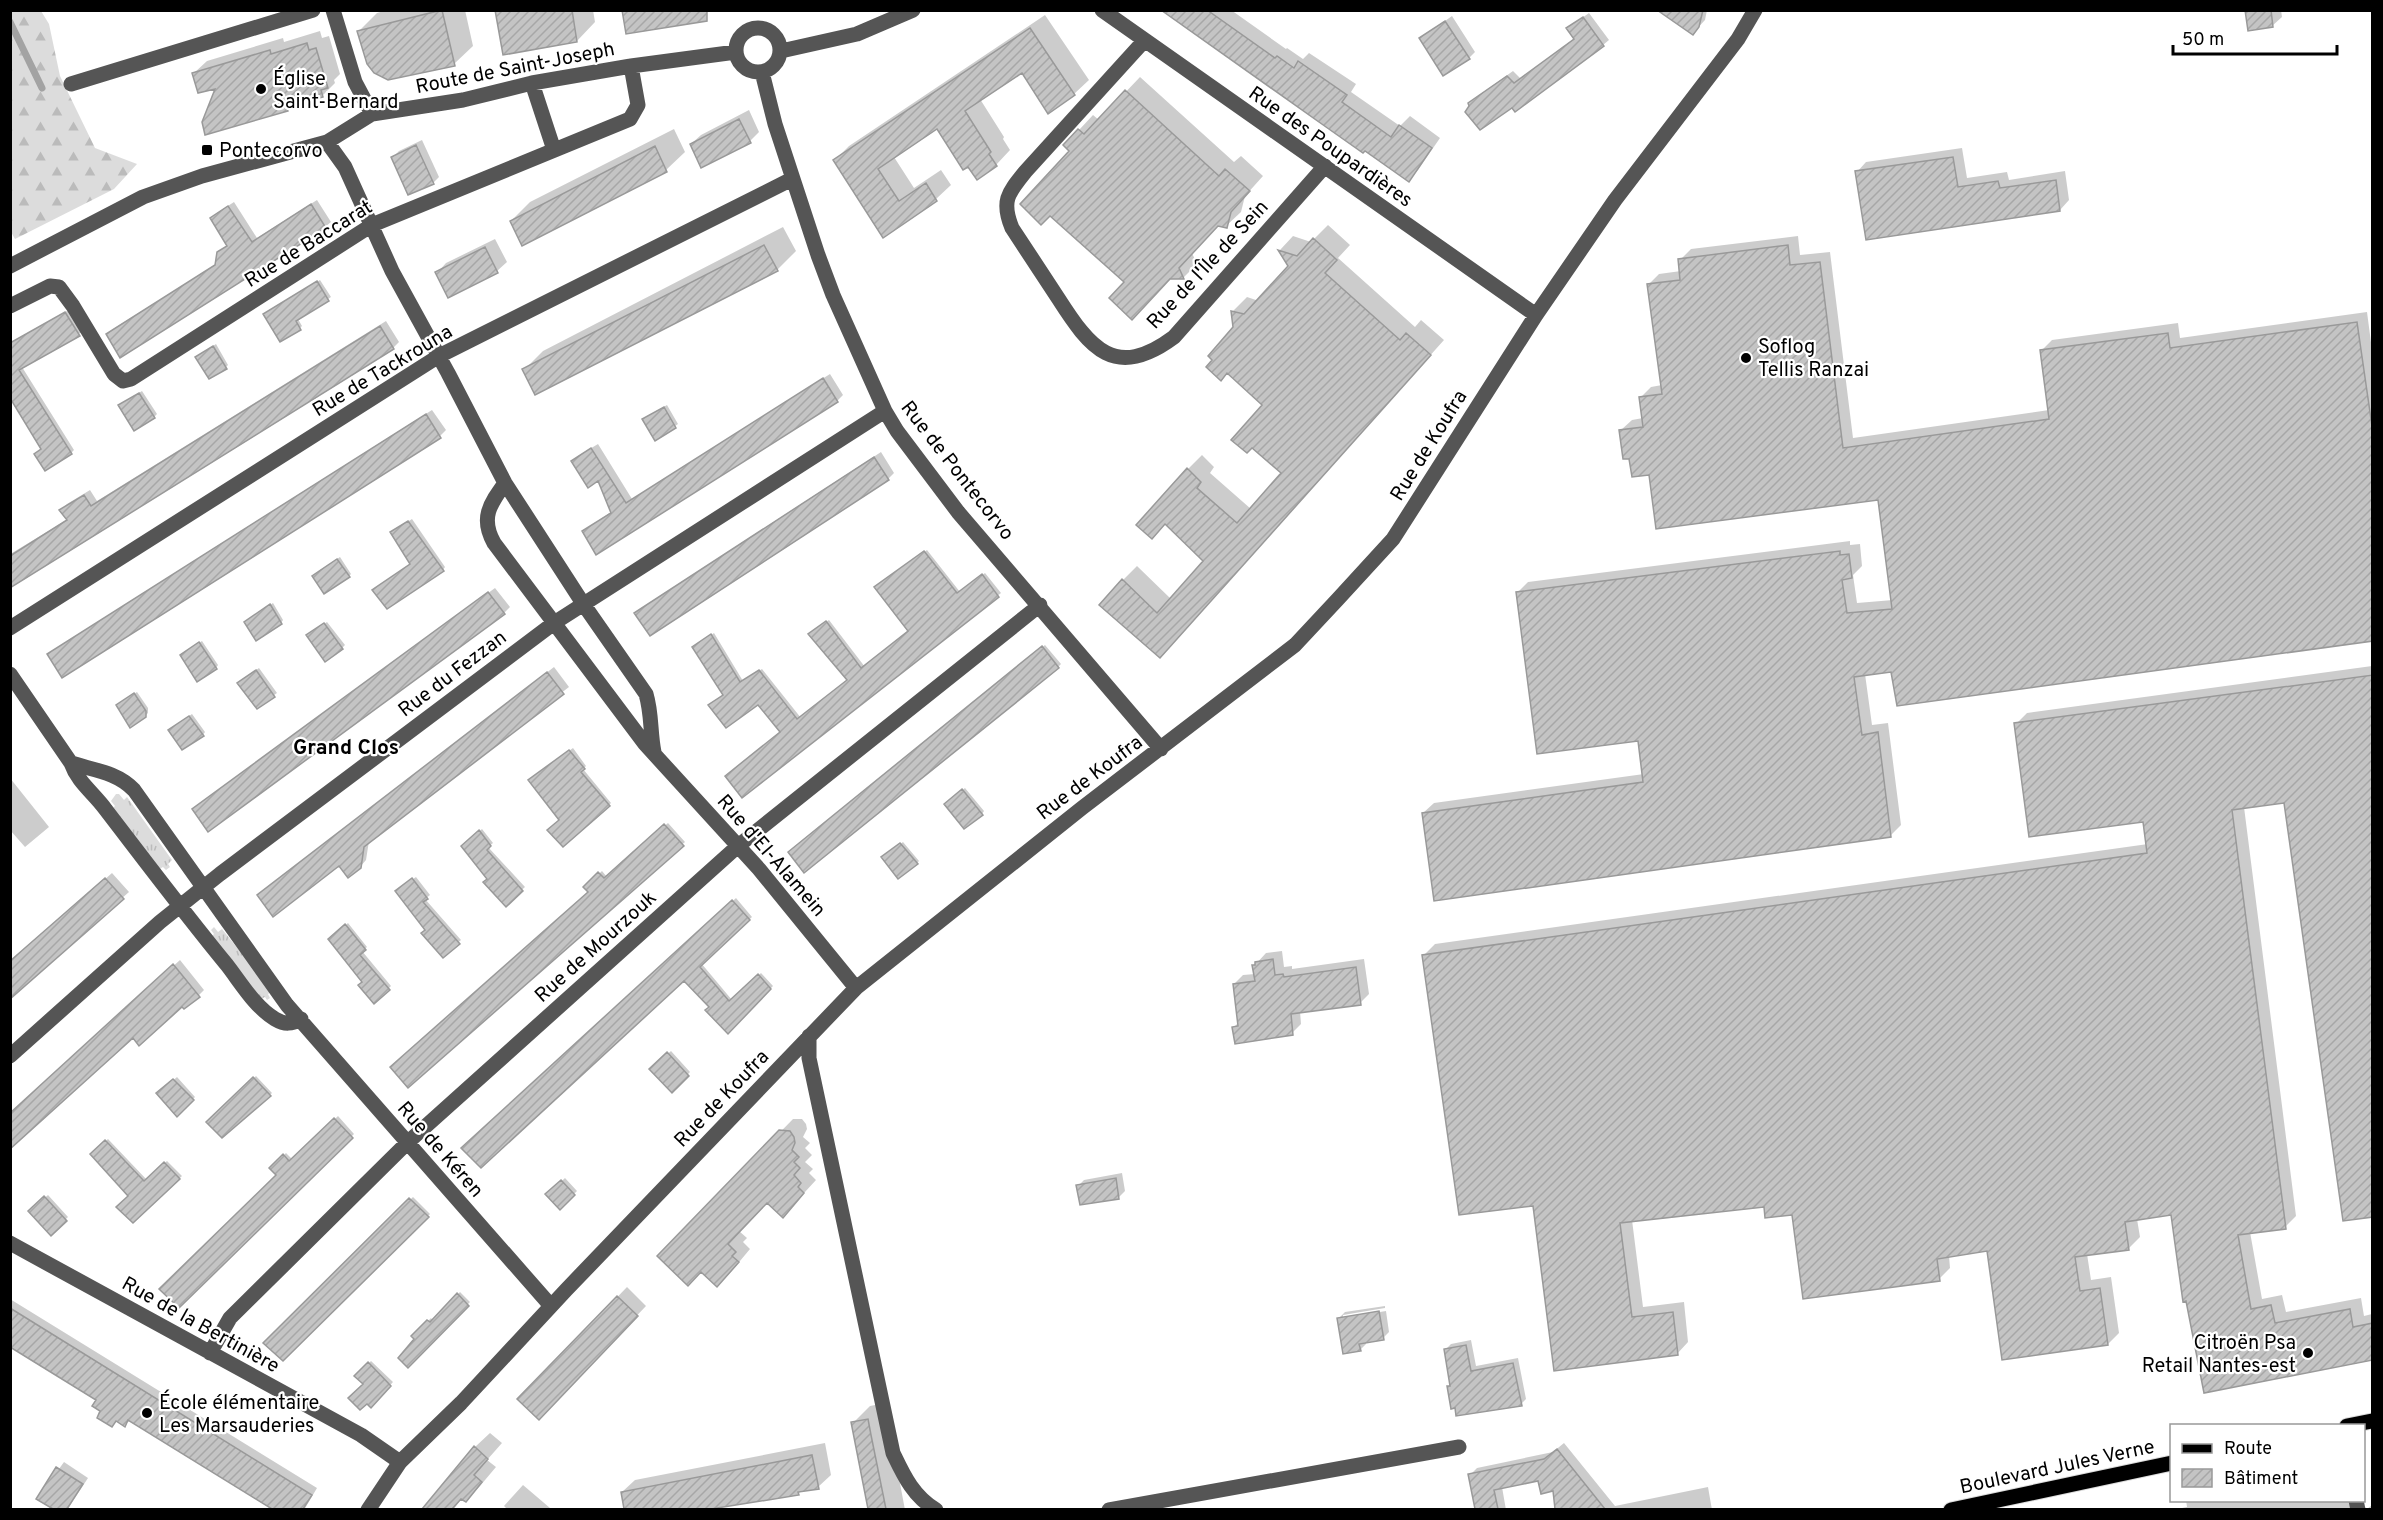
<svg xmlns="http://www.w3.org/2000/svg" width="2383" height="1520" viewBox="0 0 2383 1520" font-family="Overpass,sans-serif">
	<style>
		.grass { fill: url(#grass-tufts) }
		.forest { fill: url(#forest-firs) }
		.shadow { fill: #0003 }
		.lines { fill: none; stroke-linecap: round; stroke-linejoin: round }
		.stream { stroke: #a3a3a3; stroke-width: 7 }
		.building { fill: url(#building-hatch); stroke: #999; stroke-width: 1.5 }
		.major-casing { stroke: #dbdbdb; stroke-width: 17 }
		.minor { stroke: #555; stroke-width: 15 }
		.major { stroke: #000; stroke-width: 15 }
		.poi-dot { fill: #000; stroke: #fff; stroke-width: 2 }
		.labels { text-anchor: middle; stroke-width: 4.5; stroke-linejoin: round; paint-order: stroke }
		.street-label { font-size: 20px; fill: #000; stroke: #fff }
		.poi-label { font-size: 20px; fill: #000; stroke: #fff; text-anchor: start }
		.neighbourhood-label { font-size: 21px; font-weight: bold; fill: #000; stroke: #fff }
	</style>
	<defs>
		<pattern id="grass-tufts" width="24" height="20" patternUnits="userSpaceOnUse" patternTransform="scale(1.5)"><rect width="24" height="20" fill="#dcdcdc"/><path d="M3 7l-1-3M5 7V3M7 7l1-3M15 17l-1-3M17 17v-4M19 17l1-3" fill="none" stroke="#bbb"/></pattern>
		<pattern id="forest-firs" width="22" height="20" patternUnits="userSpaceOnUse" patternTransform="scale(1.5)"><rect width="22" height="20" fill="#dcdcdc"/><path d="M5 1l3.5 6h-7zM16 11l3.5 6h-7z" fill="#bbb"/></pattern>
		<pattern id="building-hatch" width="6" height="6" patternUnits="userSpaceOnUse" patternTransform="scale(1.5)"><rect width="6" height="6" fill="#c4c4c4"/><path d="M-1 1l2-2M0 6l6-6M5 7l2-2" fill="none" stroke="#a7a7a7"/></pattern>
	</defs>
	<rect width="100%" height="100%" fill="#fff"/>
	<path class="grass" d="M116,794H119L124,800L127,797L172,860L168,864L170,867L166,870L163,867L158,870L113,808L115,806L111,801Z
		M214,927L218,932L222,929L272,991L268,994L270,998L267,1000L265,997L261,999L211,937L214,934L211,930Z"/>
	<path class="forest" d="M11,11H41L49,24L60,76L95,148L137,164L114,189L15,239L11,232Z"/>
	<path class="shadow" d="M387,10H465L473,46L454,64L358,32L377,13Z
		M497,10H593L595,22L577,41Z
		M1164,10H1231L1286,49L1287,48L1303,59L1309,53L1356,84L1351,92L1400,126L1410,116L1440,138L1418,170L1408,180Z
		M1668,10H1707L1705,20L1693,33Z
		M2247,10H2281L2282,17L2272,26Z
		M1589,13L1609,40L1603,45L1513,106H1471L1470,103L1475,98L1513,71L1521,79L1575,38L1568,28Z
		M1045,15L1089,80L1074,94L1023,71L980,99L1004,137L1003,139L1010,150L996,165L938,127L894,157L914,188L941,170L951,185L936,199L883,236L835,160L849,146Z
		M1452,16L1475,52L1469,58L1421,38Z
		M320,31L322,38L329,36L340,74L334,80L335,83L322,96L293,104L287,110L218,87L194,73L207,61L283,38L284,42Z
		M1140,77L1234,162L1241,156L1263,176L1245,196L1241,212L1226,226L1218,225L1192,253L1197,264L1183,278L1126,281L1071,151L1079,130L1093,115L1099,120Z
		M749,110L759,132L750,141L691,144L701,135Z
		M674,129L685,152L666,170L523,244L511,221L530,202Z
		M422,140L439,177L433,183L393,157L399,151Z
		M1962,148L1967,178L2007,172L2009,180L2065,171L2069,200L2060,210L1857,172L1866,162Z
		M317,200L331,222L325,227L120,356L108,334L113,329L217,264L219,253L228,245L211,218L217,213L234,202L257,238Z
		M1328,225L1350,245L1338,258L1415,327L1421,320L1444,340L1174,642L1123,580L1137,566L1171,599L1205,561L1188,469L1202,455L1214,467L1210,473L1251,509L1283,473L1252,446L1264,404L1234,328L1233,311L1247,297L1259,301L1289,267L1280,250L1293,236L1311,242Z
		M783,227L796,251L777,270L524,370L543,351Z
		M1798,236L1800,255L1830,252L1853,438L2049,410L2041,351L2052,340L2178,323L2180,338L2367,312L2372,350V639L1893,670L1865,674L1872,725L1888,723L1901,825L1890,836L1423,813L1434,803L1644,774L1639,739L1518,592L1528,582L1850,541V545L1860,544L1862,566L1853,575L1857,603L1893,600L1879,498L1650,473L1630,457L1621,430L1632,420L1643,418L1641,397L1651,387L1662,385L1649,284L1659,274L1681,271L1680,260L1691,249Z
		M495,239L507,262L497,271L437,273L446,263Z
		M320,280L331,297L298,319L302,326L300,328L268,312Z
		M69,310L82,332L22,367L74,450L71,453L42,449L10,343Z
		M386,321L399,342L393,348L10,586V550L12,553L68,519L61,510L67,504L90,490L97,501Z
		M216,344L228,365L226,367L200,355Z
		M830,374L843,395L837,401L596,553L584,531L612,511L599,479L573,461L578,456L598,444L632,499Z
		M142,391L157,414L154,417L120,405Z
		M667,405L678,424L656,439L646,417Z
		M432,410L446,430L440,436L63,676L49,655L55,649Z
		M881,452L894,473L888,479L636,613L642,608Z
		M412,519L445,567L443,570L395,530Z
		M927,550L960,592L985,573L1001,593L742,796L782,732L758,703L724,694L697,645L714,633L743,681L762,669L801,718L849,680L813,631L829,620L865,667L910,631L879,585Z
		M340,557L351,574L349,576L320,570Z
		M495,588L510,607L504,613L194,809Z
		M273,603L283,620L281,623L249,620Z
		M327,622L345,645L342,648L311,633Z
		M202,641L218,665L216,668L184,652Z
		M1045,645L1061,664L1058,667L804,871L792,850Z
		M2372,666V1216L2285,801L2244,807L2296,1216L2285,1227L2250,1232L2262,1299L2282,1295L2286,1312L2361,1298L2364,1316L2372,1314V1359L2205,1391L2172,1214L2137,1219L2140,1237L2129,1248L2087,1254L2091,1280L2111,1277L2119,1333L2108,1344L1988,1250L1949,1256L1950,1268L1939,1279L1794,1213L1765,1205L1632,1220L1643,1307L1684,1302L1688,1342L1677,1354L1555,1369L1534,1204L1424,955L1435,944L2148,844L2144,820L2016,724L2027,713Z
		M554,667L569,687L369,841L366,860L360,867L339,864L259,895Z
		M259,668L277,693L257,707L242,680Z
		M137,692L148,708V713L145,716L120,703Z
		M192,714L205,732L203,735L172,728Z
		M573,748L586,766L583,769L611,803L563,845L560,820L532,778Z
		M10,778L49,827L25,847L10,830Z
		M965,788L984,811L982,814L948,802Z
		M668,823L685,842L408,1086L590,892L585,887L602,871L607,877Z
		M482,829L493,843L488,847L525,887L506,904L463,846Z
		M903,842L919,861L917,863L886,855Z
		M112,873L129,892L10,997V963Z
		M416,877L430,895L425,899L461,940L443,956L400,888Z
		M736,898L752,917L701,963L732,1000L761,973L773,986L728,1032L711,1007L684,979L464,1148Z
		M348,923L367,947L362,951L391,986L375,1002L364,982L330,939Z
		M1282,951L1284,967L1292,966V969L1364,959L1369,994L1360,1003L1300,1011L1301,1024L1292,1033L1234,1027L1239,1022L1234,984L1243,975L1255,974L1254,966L1266,953Z
		M180,960L204,990L199,995L10,1115Z
		M671,1051L690,1072L672,1091L651,1069Z
		M256,1076L272,1093L222,1136L209,1122Z
		M177,1077L195,1097L177,1114L158,1094Z
		M338,1116L354,1134L179,1306L278,1175L271,1168L286,1153L293,1160Z
		M793,1119H802L806,1124L807,1129L803,1137L810,1143L805,1148L812,1155L805,1162L813,1169L809,1173L816,1180L783,1216L767,1201L739,1231L747,1238L743,1242L750,1249L730,1273L717,1285L702,1270L659,1256Z
		M108,1139L147,1180L167,1161L182,1176L133,1221L130,1196L92,1154Z
		M1122,1173L1125,1191L1119,1197L1078,1186L1084,1180Z
		M565,1178L577,1191L560,1208L548,1194Z
		M48,1195L68,1217L51,1233L30,1211Z
		M413,1197L430,1214L283,1359L266,1343Z
		M627,1287L646,1306L548,1409L519,1399Z
		M460,1292L470,1302L408,1365L416,1339L413,1336L431,1318L433,1321Z
		M10,1299L317,1488L304,1510H276L130,1420L125,1425L117,1420L102,1410L98,1399L10,1345Z
		M1385,1306V1308L1343,1315V1318L1386,1311L1389,1332L1383,1338L1366,1341V1344L1360,1350L1339,1318L1345,1312Z
		M1471,1340L1476,1366L1518,1358L1526,1399L1521,1404L1449,1387L1451,1384L1445,1350L1451,1344Z
		M371,1361L393,1382L371,1406L365,1384L356,1376Z
		M885,1403L905,1510H870L853,1423L870,1406Z
		M490,1433L502,1443L487,1460L496,1467L480,1486L466,1500L462,1498L453,1510H425L475,1447Z
		M825,1443L831,1475L818,1487L802,1490L798,1494L705,1510H626L622,1492L635,1480Z
		M1564,1443L1615,1506L1708,1487L1712,1510H1573L1569,1486L1539,1479L1502,1487L1506,1510H1477L1470,1475L1477,1468L1553,1452Z
		M64,1462L88,1478L67,1510H56L38,1498Z
		M523,1485L550,1508L549,1510H508L504,1506Z
		M2186,1500H2357L2367,1509L2372,1505V1510H2172L2187,1507Z"/>
	<g class="lines">
		<path class="stream" d="M10,22L42,88"/>
	</g>
	<path class="building" d="M442,10L455,66L388,80L374,73L367,64L357,31Z
		M495,10H572L577,42L503,55Z
		M622,10H707V21L626,34Z
		M1161,10H1207L1275,58L1277,56L1294,68L1298,61L1347,95L1342,102L1391,137L1399,125L1432,148L1409,182L1365,151L1363,153L1326,127Z
		M1657,10H1703L1699,27L1693,35Z
		M2245,10H2271L2273,27L2248,31Z
		M1583,17L1604,46L1515,112L1512,108L1480,130L1465,112L1469,106L1468,103L1507,76L1514,83L1574,39L1566,28Z
		M1445,21L1470,59L1443,76L1419,38Z
		M1030,28L1075,95L1048,114L1022,73L965,111L991,152L989,154L997,166L977,180L968,167L963,170L937,129L878,169L899,201L926,183L937,201L883,238L833,160Z
		M307,43L309,50L316,48L328,88L321,90L323,97L287,107L288,111L205,135L202,122L215,89L198,93L192,73L270,50L271,54Z
		M1125,90L1219,176L1225,169L1250,191L1231,212L1227,228L1218,226L1179,268L1184,279H1170L1132,320L1109,298L1124,282L1050,216L1041,225L1020,204L1069,151L1063,145L1078,129L1084,134Z
		M739,119L751,143L701,168L690,144Z
		M416,145L434,184L408,195L391,157Z
		M655,146L667,172L522,246L510,221Z
		M1953,157L1958,187L1998,181L2000,188L2056,180L2060,211L1866,240L1855,171Z
		M311,204L326,228L120,358L106,334L215,265L217,252L227,246L210,218L228,206L252,242Z
		M1313,238L1337,260L1325,273L1400,340L1406,333L1431,355L1160,658L1099,605L1122,579L1157,613L1203,561L1165,524L1152,539L1136,525L1187,468L1201,482L1197,488L1237,523L1281,473L1252,448L1247,453L1231,440L1262,405L1227,373L1221,381L1206,367L1212,360L1208,356L1233,327L1231,311L1244,314L1288,266L1278,250L1297,256Z
		M764,245L778,271L535,395L522,369Z
		M1788,245L1790,265L1820,262L1843,448L2049,419L2040,350L2168,333L2170,348L2357,322L2373,433V641L1897,706L1891,672L1854,677L1862,735L1878,732L1891,837L1434,901L1422,813L1643,782L1638,741L1537,754L1516,592L1840,551V555L1849,554L1852,578L1842,580L1847,613L1892,609L1878,500L1656,529L1649,475L1632,477L1629,459H1623L1619,430L1643,427L1639,397L1662,394L1647,284L1680,280L1678,259Z
		M485,247L498,273L448,298L435,272Z
		M317,281L329,301L296,321L301,330L280,342L263,314Z
		M65,312L80,336L19,370L72,454L45,471L34,454L41,449L10,398V343Z
		M380,326L394,349L10,588V556L67,520L59,510L84,495L91,506Z
		M213,346L227,369L209,379L195,357Z
		M823,378L838,402L596,555L582,531L611,513L598,481L588,488L571,461L591,448L626,503Z
		M139,393L155,418L134,431L118,405Z
		M664,407L676,428L655,441L642,419Z
		M426,414L441,438L62,678L47,654Z
		M874,457L889,480L650,636L634,613Z
		M408,521L444,571L387,609L372,590L410,564L390,532Z
		M924,551L957,593L982,574L999,597L742,798L725,776L780,732L758,705L726,728L708,705L723,695L692,647L711,634L740,682L759,670L797,719L847,680L808,634L826,621L861,668L908,631L874,587Z
		M337,559L350,577L324,594L312,576Z
		M488,592L505,614L208,832L192,809Z
		M270,604L282,624L256,641L244,622Z
		M324,623L343,649L325,662L306,635Z
		M199,642L217,669L197,682L180,655Z
		M1042,646L1059,668L804,873L788,852Z
		M256,670L275,697L257,709L237,683Z
		M547,672L564,694L364,847L361,868L348,878L339,866L273,917L257,895Z
		M2373,675V1217L2343,1221L2284,803L2232,810L2286,1229L2238,1235L2251,1309L2271,1305L2275,1323L2350,1309L2353,1327L2373,1323V1360L2204,1393L2186,1301L2183,1302L2171,1215L2125,1222L2129,1250L2075,1257L2080,1291L2100,1288L2108,1345L2002,1360L1987,1251L1937,1259L1940,1281L1803,1299L1792,1215L1765,1218L1764,1207L1620,1223L1632,1317L1673,1312L1678,1355L1554,1371L1533,1206L1459,1215L1422,955L2147,853L2143,822L2029,837L2014,723Z
		M134,693L146,711V717L130,728L116,705Z
		M189,716L204,736L182,750L168,730Z
		M569,750L585,769L581,772L610,806L563,847L547,830L559,820L528,780Z
		M962,789L983,815L964,829L944,804Z
		M664,824L684,846L408,1088L390,1067L588,892L583,887L598,872L604,878Z
		M479,830L491,846L487,850L523,891L506,907L483,882L487,879L461,846Z
		M900,843L918,864L898,879L881,857Z
		M105,878L124,899L10,999V961Z
		M412,878L428,899L423,902L460,944L443,958L421,933L425,930L395,891Z
		M732,900L750,920L700,967L729,1001L758,974L771,989L728,1034L705,1010L709,1007L684,981L481,1168L461,1148Z
		M345,924L366,950L360,955L390,990L374,1004L358,985L362,982L328,939Z
		M1273,959L1275,975L1283,974L1284,977L1356,967L1361,1005L1291,1014L1293,1035L1235,1044L1232,1027L1238,1026L1233,984L1255,981L1252,965H1255V962Z
		M173,964L200,997L184,1009L182,1007L139,1046L133,1038L10,1149V1113Z
		M667,1052L689,1076L672,1093L649,1069Z
		M253,1077L271,1096L222,1138L206,1122Z
		M173,1079L194,1100L177,1117L156,1093Z
		M334,1118L353,1138L179,1308L159,1289L276,1175L269,1168L283,1154L289,1161Z
		M779,1130L790,1131L794,1137L795,1143L792,1150L799,1157L794,1162L800,1168L794,1175L801,1183L798,1187L804,1193L783,1218L767,1203L728,1244L736,1252L732,1256L739,1262L717,1287L701,1272L688,1286L657,1256Z
		M105,1140L144,1181L164,1162L180,1179L133,1223L116,1207L128,1196L90,1154Z
		M1116,1178L1119,1199L1080,1205L1076,1185Z
		M561,1180L575,1195L560,1210L545,1194Z
		M44,1196L67,1221L51,1236L28,1211Z
		M409,1198L429,1217L283,1361L263,1343Z
		M457,1293L469,1306L408,1368L398,1358L414,1339L411,1336L427,1320L430,1322Z
		M617,1296L638,1316L539,1420L517,1399Z
		M10,1308L312,1495L303,1509H272L128,1420L125,1427L116,1421L112,1427L97,1418L100,1411L92,1406L96,1400L10,1347Z
		M1379,1311L1384,1340L1359,1344L1361,1351L1343,1354L1337,1318Z
		M1466,1345L1471,1371L1513,1363L1522,1406L1456,1416L1455,1408L1451,1409L1447,1386H1450L1444,1349Z
		M368,1362L391,1386L371,1408L367,1404L360,1410L348,1398L363,1384L354,1376Z
		M868,1419L871,1435L886,1509H868L851,1422Z
		M474,1446L488,1459L474,1475L482,1482L466,1502L461,1499L452,1509H422Z
		M1557,1449L1605,1509H1555L1553,1491L1541,1494L1538,1481L1494,1490L1498,1509H1475L1468,1474L1544,1459Z
		M812,1455L819,1489L798,1492L799,1495L711,1509H624L621,1492Z
		M56,1467L83,1484L67,1509H53L36,1499Z"/>
	<g class="lines">
		<defs>
			<path id="major" d="M2347,1426L2372,1421
				M1951,1510L2172,1463"/>
		</defs>
		<use href="#major" class="major-casing"/>
		<path class="minor" d="M333,10L355,82L372,114
			M1102,10L1536,315
			M736 50a22 22 0 1 1 44 0a22 22 0 1 1-44 0Z
			M1144,41L1025,172C1008,193 1001,201 1012,228C1027,251 1042,274 1058,298C1090,348 1115,381 1174,337L1325,166
			M781,51L857,34L913,10
			M762,72L775,124L818,255L833,295L885,411L897,431L958,512L1161,749
			M532,83L554,150
			M71,84L313,10
			M327,142L345,167L392,271L448,373L505,483L584,605L646,694C652,714 650,733 654,752
			M10,266L143,197L202,176L327,142L372,114L463,100L532,83L631,66L736,52
			M10,306L50,286L59,287L73,306L114,374L123,381L131,379L372,225L630,119L638,105L631,66
			M505,483C490,504 480,518 494,543L645,744L759,869L856,988
			M10,628L439,356L792,179
			M10,674L71,763C78,783 94,793 106,810C146,862 185,914 227,965C241,983 255,1007 275,1019C285,1025 292,1024 301,1019
			M71,763C93,770 117,772 134,790L287,1005L551,1306
			M809,1036V1058L893,1453C904,1476 913,1496 936,1510
			M10,1056L160,922L220,874L554,623L885,411
			M10,1243L361,1435L400,1462
			M210,1353L230,1318L407,1143L738,846L1040,605
			M2356,1500L2358,1510
			M368,1510L400,1462L461,1403L566,1290L856,988L1082,808L1295,645L1338,599L1393,539L1536,315L1615,200L1738,39L1755,10
			M1109,1510L1459,1447"/>
		<use href="#major" class="major"/>
	</g>
	<g class="poi-dot">
		<circle cx="261" cy="89" r="6"/>
		<rect x="201" y="144" width="12" height="12" rx="3"/>
		<circle cx="1746" cy="358" r="6"/>
		<circle cx="2308" cy="1353" r="6"/>
		<circle cx="147" cy="1413" r="6"/>
	</g>
	<g class="labels">
		<g class="street-label">
			<text transform="translate(515 67) rotate(-11)" y="7">Route de Saint-Joseph</text>
			<text transform="translate(1331 146) rotate(35)" y="7">Rue des Poupardières</text>
			<text transform="translate(308 243) rotate(-32)" y="7">Rue de Baccarat</text>
			<text transform="translate(1207 264) rotate(-47)" y="7">Rue de l'Île de Sein</text>
			<text transform="translate(382 370) rotate(-31)" y="7">Rue de Tackrouna</text>
			<text transform="translate(1428 445) rotate(-58)" y="7">Rue de Koufra</text>
			<text transform="translate(958 470) rotate(52)" y="7">Rue de Pontecorvo</text>
			<text transform="translate(452 673) rotate(-37)" y="7">Rue du Fezzan</text>
			<text transform="translate(1089 777) rotate(-37)" y="7">Rue de Koufra</text>
			<text transform="translate(772 855) rotate(49)" y="7">Rue d'El-Alamein</text>
			<text transform="translate(595 946) rotate(-42)" y="7">Rue de Mourzouk</text>
			<text transform="translate(721 1098) rotate(-46)" y="7">Rue de Koufra</text>
			<text transform="translate(441 1149) rotate(49)" y="7">Rue de Kéren</text>
			<text transform="translate(201 1324) rotate(29)" y="7">Rue de la Bertinière</text>
			<text transform="translate(2057 1466) rotate(-12)" y="7">Boulevard Jules Verne</text>
		</g>
		<g class="poi-label">
			<text x="273" y="85">Église<tspan x="273" dy="23">Saint-Bernard</tspan></text>
			<text x="219" y="157">Pontecorvo</text>
			<text x="1758" y="353">Soflog<tspan x="1758" dy="23">Tellis Ranzai</tspan></text>
			<text x="2296" y="1349" text-anchor="end">Citroën Psa<tspan x="2296" dy="23">Retail Nantes-est</tspan></text>
			<text x="159" y="1409">École élémentaire<tspan x="159" dy="23">Les Marsauderies</tspan></text>
		</g>
		<g class="neighbourhood-label">
			<text x="346" y="754">Grand Clos</text>
		</g>
	</g>
	<rect width="2383" height="1520" fill="none" stroke="#000000" stroke-width="24"/>
	<rect x="2170" y="1424" width="195" height="78" fill="#ffffff" stroke="#999999" stroke-width="1.5"/>
	<rect x="2182" y="1444" width="30" height="9" fill="#000000" stroke="#999999" stroke-width="1.5"/>
	<text x="2224" y="1454" font-size="18" fill="#000000">Route</text>
	<rect x="2182" y="1469" width="30" height="18" fill="url(#building-hatch)" stroke="#999999" stroke-width="1.5"/>
	<text x="2224" y="1484" font-size="18" fill="#000000">Bâtiment</text>
	<path d="M2173 45v9h164v-9" fill="none" stroke="#000000" stroke-width="3"/>
	<text x="2182" y="45" font-size="18" fill="#000000" stroke="#ffffff" stroke-width="4.5" paint-order="stroke">50 m</text>
</svg>
